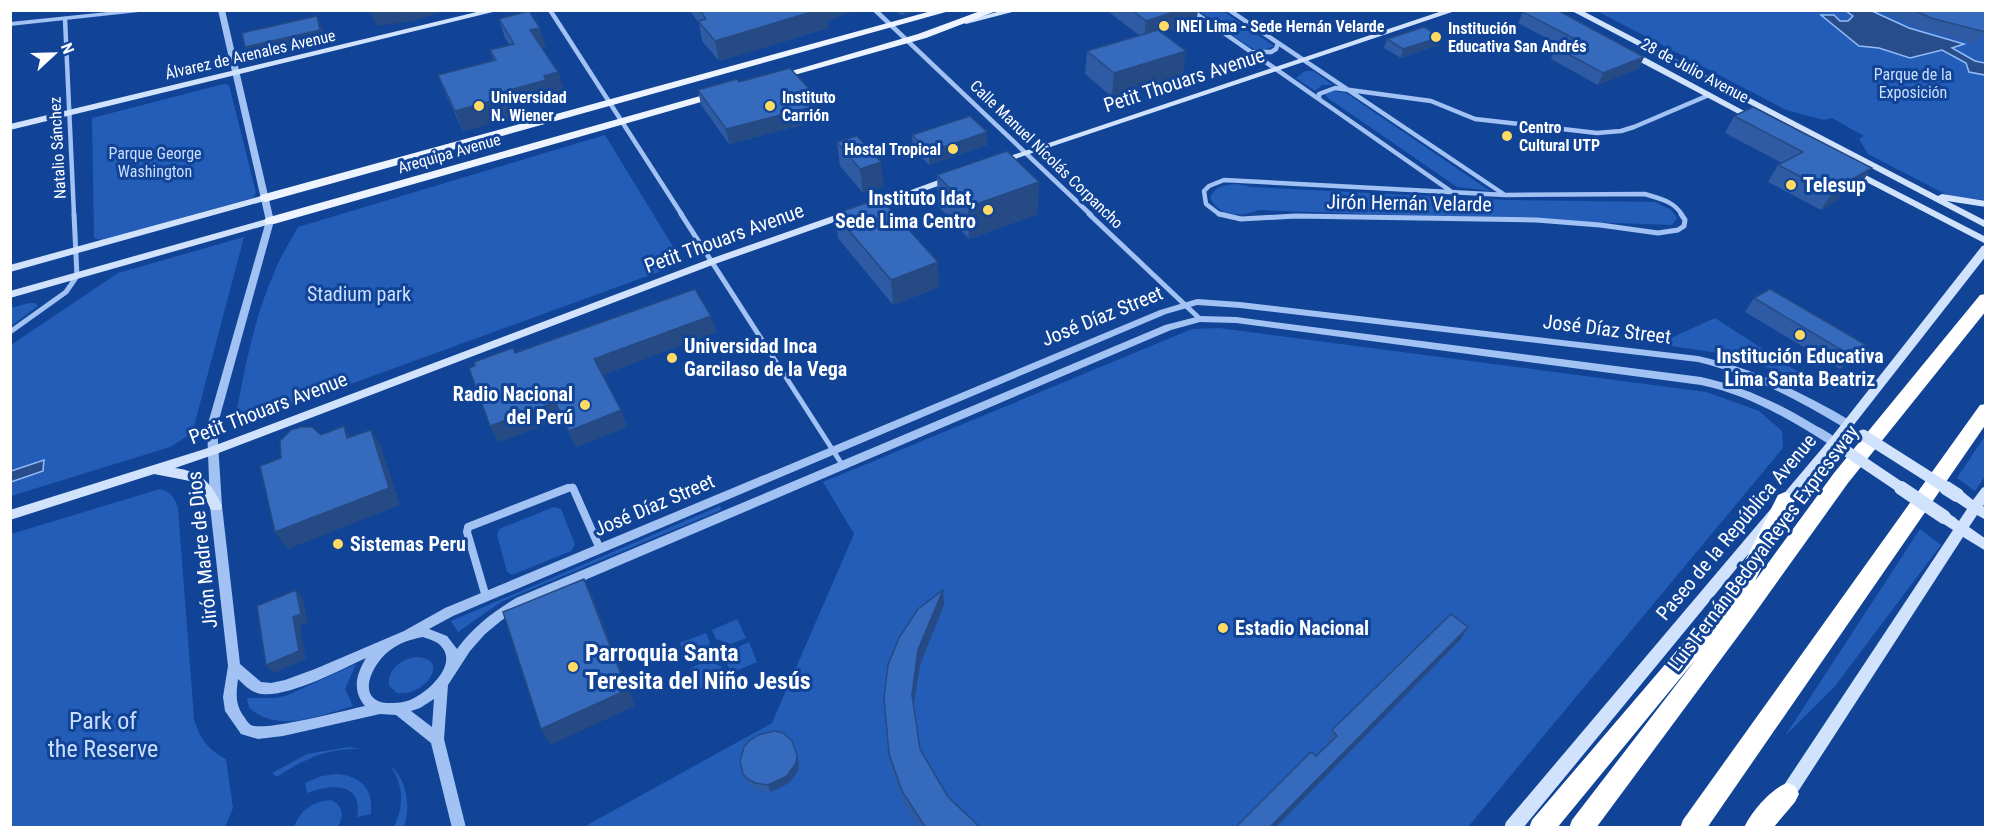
<svg xmlns="http://www.w3.org/2000/svg" width="1996" height="838" viewBox="0 0 1996 838" font-family="'Roboto Condensed',sans-serif">
	<style>
		.green { fill: #245db7 }
		.water { fill: #284d8b; stroke: #93bcf7; stroke-width: 1.5 }
		.lines { fill: none; stroke-linecap: round; stroke-linejoin: round }
		.minor-far2 { stroke: #a2c2f4; stroke-width: 4.5 }
		.minor-far1 { stroke: #a2c2f4; stroke-width: 5 }
		.minor { stroke: #a2c2f4; stroke-width: 8 }
		.tertiary { fill: #a2c2f4; fill-rule: evenodd }
		.secondary { fill: #d1e2fd; fill-rule: evenodd }
		.primary { fill: #eef4ff; fill-rule: evenodd }
		.motorway { fill: #fff; fill-rule: evenodd }
		.secondary-bridge-far1 { stroke: #d1e2fd; stroke-width: 11 }
		.secondary-bridge { stroke: #d1e2fd; stroke-width: 14 }
		.wall { fill: #2e5ba3 }
		.shaded-wall { fill: #254a84 }
		.building { fill: #356abd; stroke: #254a84; stroke-width: 1.5 }
		.poi-dot { fill: #ffdb64; stroke: #114497; stroke-width: 2 }
		.labels { text-anchor: middle; stroke-width: 6; stroke-linejoin: round; paint-order: stroke }
		.far-poi-label { font-size: 16px; font-weight: bold; fill: #fff; stroke: #114497; text-anchor: start }
		.far-street-label { font-size: 16px; fill: #fff; stroke: #114497 }
		.far-park-label { font-size: 16px; fill: #cadefe; stroke: #114497 }
		.street-label { font-size: 20px; fill: #fff; stroke: #114497 }
		.poi-label { font-size: 20px; font-weight: bold; fill: #fff; stroke: #114497; text-anchor: start }
		.park-label { font-size: 20px; fill: #cadefe; stroke: #114497 }
		.near-poi-label { font-size: 24px; font-weight: bold; fill: #fff; stroke: #114497; text-anchor: start }
		.near-park-label { font-size: 24px; fill: #cadefe; stroke: #114497 }
	</style>
	<rect width="100%" height="100%" fill="#114497"/>
	<path class="green" d="M1199,11H1223L1274,46L1261,51L1251,48Z
		M1597,11H1985V200L1949,196L1868,154L1859,139L1864,136L1832,118L1824,120L1786,110Z
		M1305,71H1313L1333,85H1322L1315,91L1296,78Z
		M224,84L229,85L256,193L253,198L102,240L94,238L92,118Z
		M1330,90L1346,93L1490,191L1457,187L1328,98L1325,94Z
		M605,135L675,250L664,270L282,409L250,416L237,409C246,362 255,316 274,273C280,257 290,242 298,227Z
		M1237,184L1251,187L1507,200L1655,202L1671,210L1677,218L1672,225L1258,210C1241,218 1217,216 1210,197C1217,185 1225,185 1237,184Z
		M244,237L194,426L186,437L170,447L11,496V345L118,273Z
		M29,303H35L38,306L11,326V308Z
		M1715,318L1806,377L1807,380L1725,354L1658,344Z
		M1219,328L1706,392L1759,411L1782,431L1783,448L1468,827L582,828L772,723L854,534L823,482L1192,329Z
		M1985,436V476L1975,491L1957,478Z
		M160,489C171,492 174,497 178,508L194,719C199,738 209,751 226,759L233,808L225,827H11V534Z
		M720,506L721,510L501,602L458,632L451,621Z
		M554,507L561,509L575,545L571,551L512,575L507,572L497,535L499,529Z
		M1920,529L1941,545L1835,686L1785,736Z
		M737,619L746,638L731,644L716,639L712,630Z
		M706,633L710,642L703,657L688,663L680,643Z
		M749,642L757,662L731,673L727,664L734,649Z
		M415,657C452,657 426,697 397,693L389,686C387,670 400,660 415,657Z
		M706,661L721,666L726,676L700,688L691,668Z
		M356,664L345,689L353,706C320,715 279,734 249,708L247,698H276L288,695Z
		M349,747L360,749C328,748 303,759 277,777L272,773L307,754Z
		M390,765C407,780 411,806 404,827H394C404,806 404,785 390,765Z
		M337,774C362,777 373,788 371,814L357,817C364,781 329,784 307,793L305,783L322,776Z
		M331,800C344,806 344,816 338,827H294C300,810 313,801 331,800Z"/>
	<path class="water" d="M1846,11H1872L1909,28L1964,44L1952,48L1975,61L1985,63V75L1969,72L1966,63L1942,50L1910,58L1879,48L1859,46L1821,15H1834L1840,21H1848L1853,16Z
		M44,460L43,471L11,482V471Z"/>
	<g class="lines">
		<path class="minor-far2" d="M550,10L682,215
			M875,10L1091,215
			M1191,10L1452,192
			M1229,10L1505,195
			M65,19L74,215
			M1254,52H1271L1276,49L1278,43
			M1319,99V94L1335,88L1431,101L1475,119L1597,133L1621,131L1634,127L1709,95
			M1225,215L1219,214L1206,204L1204,191L1209,186L1224,180L1506,195L1645,194C1660,199 1674,201 1682,215"/>
		<path class="minor-far1" d="M681,214L843,466
			M1089,214L1200,319
			M1219,214L1241,219L1296,216L1536,220L1600,225L1658,233L1678,230L1684,226L1685,220L1681,214
			M10,332L66,292L77,276L74,214
			M564,489L572,486L573,489"/>
		<path class="minor" d="M573,488L600,549
			M486,597L467,532L468,527L568,488"/>
		<path class="tertiary" d="M127,10H157L10,26V22Z
			M218,10H225L274,221L217,427L222,506L240,664L261,682L271,683L285,680L315,669L404,631L445,608L1160,310L1197,299L1240,302L1698,356C1753,368 1802,392 1851,421L1852,424L1851,427H1843C1797,399 1751,375 1698,362L1240,308L1197,305L1166,314L453,616L429,629L447,636L457,649C473,627 493,612 516,598L1165,325L1200,316L1236,317L1701,377C1741,386 1777,402 1813,424C1822,429 1833,434 1839,442L1838,445H1830C1789,419 1749,395 1701,385L1236,323L1200,322L1171,330L524,606L502,620L485,634L470,651L448,685L444,739L466,828H452L431,743L396,715L380,714L283,736L258,739L241,734L225,711L223,697L228,666L210,506L207,427L266,221ZM423,637C428,639 436,641 440,645C459,663 430,690 414,698C405,703 396,703 387,703C354,700 373,663 389,651C399,643 411,639 423,637ZM366,658C356,675 352,690 365,706C346,710 264,732 251,725C249,724 246,720 245,718C235,705 236,695 238,679C245,686 252,693 262,694C289,697 340,670 366,658ZM434,699L432,727L411,711L420,708Z"/>
		<path class="secondary" d="M485,10H501L10,130V124Z
			M1004,10H1020L966,24L962,22Z
			M1445,10H1458L1000,164H994L992,162Z
			M1570,10H1581L1938,196L1942,194L1986,201V207L1947,201L1986,221V228Z
			M1627,51H1633L1759,119L1755,122L1752,121L1627,55Z
			M1852,168L1986,237V244L1849,173L1847,171Z
			M952,175L957,178L955,180L873,209L870,210L865,207Z
			M265,195L270,198L268,200L10,272V265Z
			M850,210L854,211V215L715,264L216,454L175,468C200,471 212,483 222,506L221,510H211L202,491L190,481L154,474L10,520V510L208,448L707,260Z
			M270,218L274,219V223L10,298V291Z
			M1986,245V256L1838,445L1523,828H1504L1506,822L1830,439L1982,246Z
			M1986,486V502L1983,506L1986,508V520L1977,515L1969,527L1986,539V551L1963,537L1790,804L1784,807L1778,804L1776,799L1778,794L1953,530L1939,521L1938,517L1939,513C1948,511 1953,516 1959,521L1967,509L1952,499L1951,495L1952,491H1962L1973,500L1982,488Z"/>
		<path class="primary" d="M935,10H953L269,201L265,202L259,198L261,195Z
			M983,10H999L926,38L780,79L776,80L771,77L918,34Z
			M718,91L723,94L722,96L274,224H266L264,221L266,218Z"/>
		<path class="motorway" d="M1986,294V311L1848,483L1750,620L1596,828H1569L1572,820L1696,659L1557,828H1529L1532,820L1733,585L1778,495L1785,492L1792,495L1795,500L1755,581L1834,473L1980,295Z
			M1986,404V424L1707,828H1680L1683,820L1980,405Z
			M1787,783L1795,786L1799,794L1795,802L1773,828H1744C1751,812 1771,789 1787,783Z"/>
		<path class="secondary-bridge-far1" d="M1863,435L1948,489
			M1848,452L1903,489"/>
		<path class="secondary-bridge" d="M1901,488L1944,517
			M1946,488L1957,495"/>
	</g>
	<path class="wall" d="M689,10H734L735,11L851,12L827,21L828,28L719,61L702,41L699,23Z
		M895,10H920L904,15L899,14Z
		M1106,10H1198L1196,23L1162,33L1183,74L1112,97L1085,74L1087,51L1139,35Z
		M1879,10H1985V32L1976,44L1923,30Z
		M1523,12L1644,57L1638,69L1598,85L1551,59L1555,47L1560,45L1518,23Z
		M499,19L546,47L542,48L565,92L551,96L552,99L511,111L513,117L463,131L446,95L438,75L494,61L490,50L510,45L505,38Z
		M1441,37L1438,45L1401,58L1384,48L1387,39Z
		M739,82L823,104L825,119L729,144L701,105L698,90Z
		M1753,107L1860,185L1840,196L1838,200L1821,210L1768,182L1778,165L1782,163L1725,133L1734,116Z
		M912,135L987,145L929,165L913,148Z
		M837,142L884,186L863,193L840,166Z
		M937,175L1038,214L969,239L938,206Z
		M835,214L939,287L893,305L838,238Z
		M1754,298L1866,345L1855,358L1840,369L1745,312Z
		M711,316L716,332L602,375L621,410L627,427L576,447L562,419L498,442L475,366L515,353Z
		M944,605L920,665L914,707L920,749L948,797L981,828H919L904,804L891,768L884,698Z
		M1468,627L1461,639L1275,828H1235L1316,756L1329,744L1327,742L1332,730Z
		M799,763L798,771L789,783L771,792L758,791L751,787L746,781L743,774Z"/>
	<path class="shaded-wall" d="M380,10H446L414,21L377,26L370,12Z
		M818,10H850L851,12L827,21L828,28L719,61L715,41Z
		M904,10H920L904,15Z
		M1180,10H1198L1196,23L1144,39L1146,21Z
		M317,16L323,29L326,43L252,60L245,47Z
		M540,28L546,47L537,49L530,30Z
		M1441,37L1438,45L1401,58L1403,49Z
		M1186,51L1183,74L1112,97L1114,73Z
		M1644,57L1638,69L1598,85L1603,73Z
		M558,72L565,92L551,96L552,99L511,111L513,117L463,131L455,111L544,76Z
		M823,104L825,119L729,144L726,129Z
		M987,132V145L929,165V152Z
		M881,162L884,186L863,193L860,169Z
		M1872,168L1860,185L1840,196L1838,200L1821,210L1832,193L1847,182Z
		M1039,182L1038,214L969,239L968,207Z
		M938,262L939,287L893,305L891,280Z
		M711,316L716,332L600,376L594,359Z
		M1866,345L1855,358L1840,369L1850,355Z
		M555,402L562,419L498,442L490,426Z
		M621,410L627,427L576,447L569,431Z
		M344,426L355,444L347,438Z
		M371,430L381,447L400,505L288,549L275,532Z
		M584,579L592,595L635,706L550,745L541,729Z
		M296,590L303,599L308,622L300,626L306,659L274,673L266,665L293,617Z
		M943,590L944,605L920,665L913,709L912,695L918,650Z
		M1468,627L1461,639L1275,828H1269Z
		M797,755L799,763L798,771L789,783L771,792L768,785Z"/>
	<path class="building" d="M700,10H734L735,11L738,10H818L715,41L698,21L706,19Z
		M1132,10H1180L1146,21Z
		M1526,10H1557L1644,57L1603,73L1555,47L1575,39L1523,12Z
		M1914,10H1985V32L1931,18Z
		M529,11L540,28L530,30L558,72L544,76L546,80L503,92L506,97L455,111L438,75L496,60L490,50L514,44L499,19Z
		M317,16L320,30L245,47L242,33Z
		M1424,27L1441,37L1403,49L1387,39Z
		M1158,30L1186,51L1114,73L1087,51Z
		M790,68L823,104L726,129L698,90L737,79L739,82Z
		M1753,107L1872,168L1847,182L1849,183L1832,193L1778,165L1803,152L1734,116Z
		M970,116L987,132L929,152L912,135Z
		M857,136L881,162L860,169L837,142Z
		M1007,151L1039,182L968,207L937,175Z
		M880,198L938,262L891,280L835,214Z
		M695,289L711,316L594,359L621,410L569,431L555,402L490,426L469,368L475,366L474,362L513,348L515,353Z
		M1770,289L1866,345L1850,355L1754,298Z
		M344,426L347,438L371,430L389,488L275,532L260,466L281,458L280,441L291,430L300,427H312L321,435Z
		M584,579L627,690L541,729L503,612Z
		M296,590L301,614L293,617L299,651L266,665L257,606Z
		M943,590L918,650L912,695L920,749L948,797L981,828H926L922,822L902,791L889,754L884,698L888,665L899,638L918,609Z
		M1451,614L1468,627L1269,828H1235L1311,752L1316,756L1337,736L1332,730Z
		M775,731L783,733L792,741L797,755L796,763L787,776L768,785L755,783L748,779L743,774L740,761L744,747L749,741L758,735Z"/>
	<g class="poi-dot">
		<circle cx="1164" cy="26" r="6"/>
		<circle cx="1436" cy="37" r="6"/>
		<circle cx="479" cy="106" r="6"/>
		<circle cx="770" cy="106" r="6"/>
		<circle cx="1507" cy="136" r="6"/>
		<circle cx="953" cy="149" r="6"/>
		<circle cx="1791" cy="185" r="6"/>
		<circle cx="988" cy="210" r="6"/>
		<circle cx="1800" cy="335" r="6"/>
		<circle cx="672" cy="358" r="6"/>
		<circle cx="585" cy="405" r="6"/>
		<circle cx="338" cy="544" r="6"/>
		<circle cx="1223" cy="628" r="6"/>
		<circle cx="573" cy="667" r="6"/>
	</g>
	<g class="labels">
		<g class="far-poi-label">
			<text x="1176" y="32">INEI Lima - Sede Hernán Velarde</text>
			<text x="1448" y="34">Institución<tspan x="1448" dy="18">Educativa San Andrés</tspan></text>
			<text x="491" y="103">Universidad<tspan x="491" dy="18">N. Wiener</tspan></text>
			<text x="782" y="103">Instituto<tspan x="782" dy="18">Carrión</tspan></text>
			<text x="1519" y="133">Centro<tspan x="1519" dy="18">Cultural UTP</tspan></text>
			<text x="941" y="155" text-anchor="end">Hostal Tropical</text>
		</g>
		<g class="far-street-label">
			<text transform="translate(250 54) rotate(-13)" y="6">Álvarez de Arenales Avenue</text>
			<text transform="translate(1695 70) rotate(28)" y="6">28 de Julio Avenue</text>
			<text transform="translate(57 148) rotate(-93)" y="6">Natalio Sánchez</text>
			<text transform="translate(449 153) rotate(-16)" y="6">Arequipa Avenue</text>
			<text transform="translate(1047 154) rotate(44)" y="6">Calle Manuel Nicolás Corpancho</text>
		</g>
		<g class="far-park-label">
			<text x="1913" y="80">Parque de la<tspan x="1913" dy="18">Exposición</tspan></text>
			<text x="155" y="159">Parque George<tspan x="155" dy="18">Washington</tspan></text>
		</g>
		<g class="street-label">
			<text transform="translate(1184 80) rotate(-18)" y="7">Petit Thouars Avenue</text>
			<text transform="translate(1409 203) rotate(1)" y="7">Jirón Hernán Velarde</text>
			<text transform="translate(724 238) rotate(-20)" y="7">Petit Thouars Avenue</text>
			<text transform="translate(1102 316) rotate(-22)" y="7">José Díaz Street</text>
			<text transform="translate(1607 329) rotate(7)" y="7">José Díaz Street</text>
			<text transform="translate(268 408) rotate(-21)" y="7">Petit Thouars Avenue</text>
			<text transform="translate(654 505) rotate(-23)" y="7">José Díaz Street</text>
			<text transform="translate(1736 527) rotate(-50)" y="7">Paseo de la República Avenue</text>
			<text transform="translate(1763 548) rotate(-53)" y="7">Luis Fernán Bedoya Reyes Expressway</text>
			<text transform="translate(202 550) rotate(-96)" y="7">Jirón Madre de Dios</text>
		</g>
		<g class="poi-label">
			<text x="1803" y="192">Telesup</text>
			<text x="976" y="205" text-anchor="end">Instituto Idat,<tspan x="976" dy="23">Sede Lima Centro</tspan></text>
			<text x="684" y="353">Universidad Inca<tspan x="684" dy="23">Garcilaso de la Vega</tspan></text>
			<text x="1800" y="363" text-anchor="middle">Institución Educativa<tspan x="1800" dy="23">Lima Santa Beatriz</tspan></text>
			<text x="573" y="401" text-anchor="end">Radio Nacional<tspan x="573" dy="23">del Perú</tspan></text>
			<text x="350" y="551">Sistemas Peru</text>
			<text x="1235" y="635">Estadio Nacional</text>
		</g>
		<g class="park-label">
			<text x="359" y="301">Stadium park</text>
		</g>
		<g class="near-poi-label">
			<text x="585" y="661">Parroquia Santa<tspan x="585" dy="28">Teresita del Niño Jesús</tspan></text>
		</g>
		<g class="near-park-label">
			<text x="103" y="729">Park of<tspan x="103" dy="28">the Reserve</tspan></text>
		</g>
	</g>
	<rect width="1996" height="838" fill="none" stroke="#ffffff" stroke-width="24"/>
	<g transform="translate(54 54) rotate(68)" stroke="#114497" stroke-width="4.5" paint-order="stroke">
	<path d="M0-4.5L10 22L0 15L-10 22Z" fill="#ffffff"/>
	<text y="-9" font-size="16" font-weight="bold" text-anchor="middle" fill="#ffffff">N</text>
	</g>
</svg>
